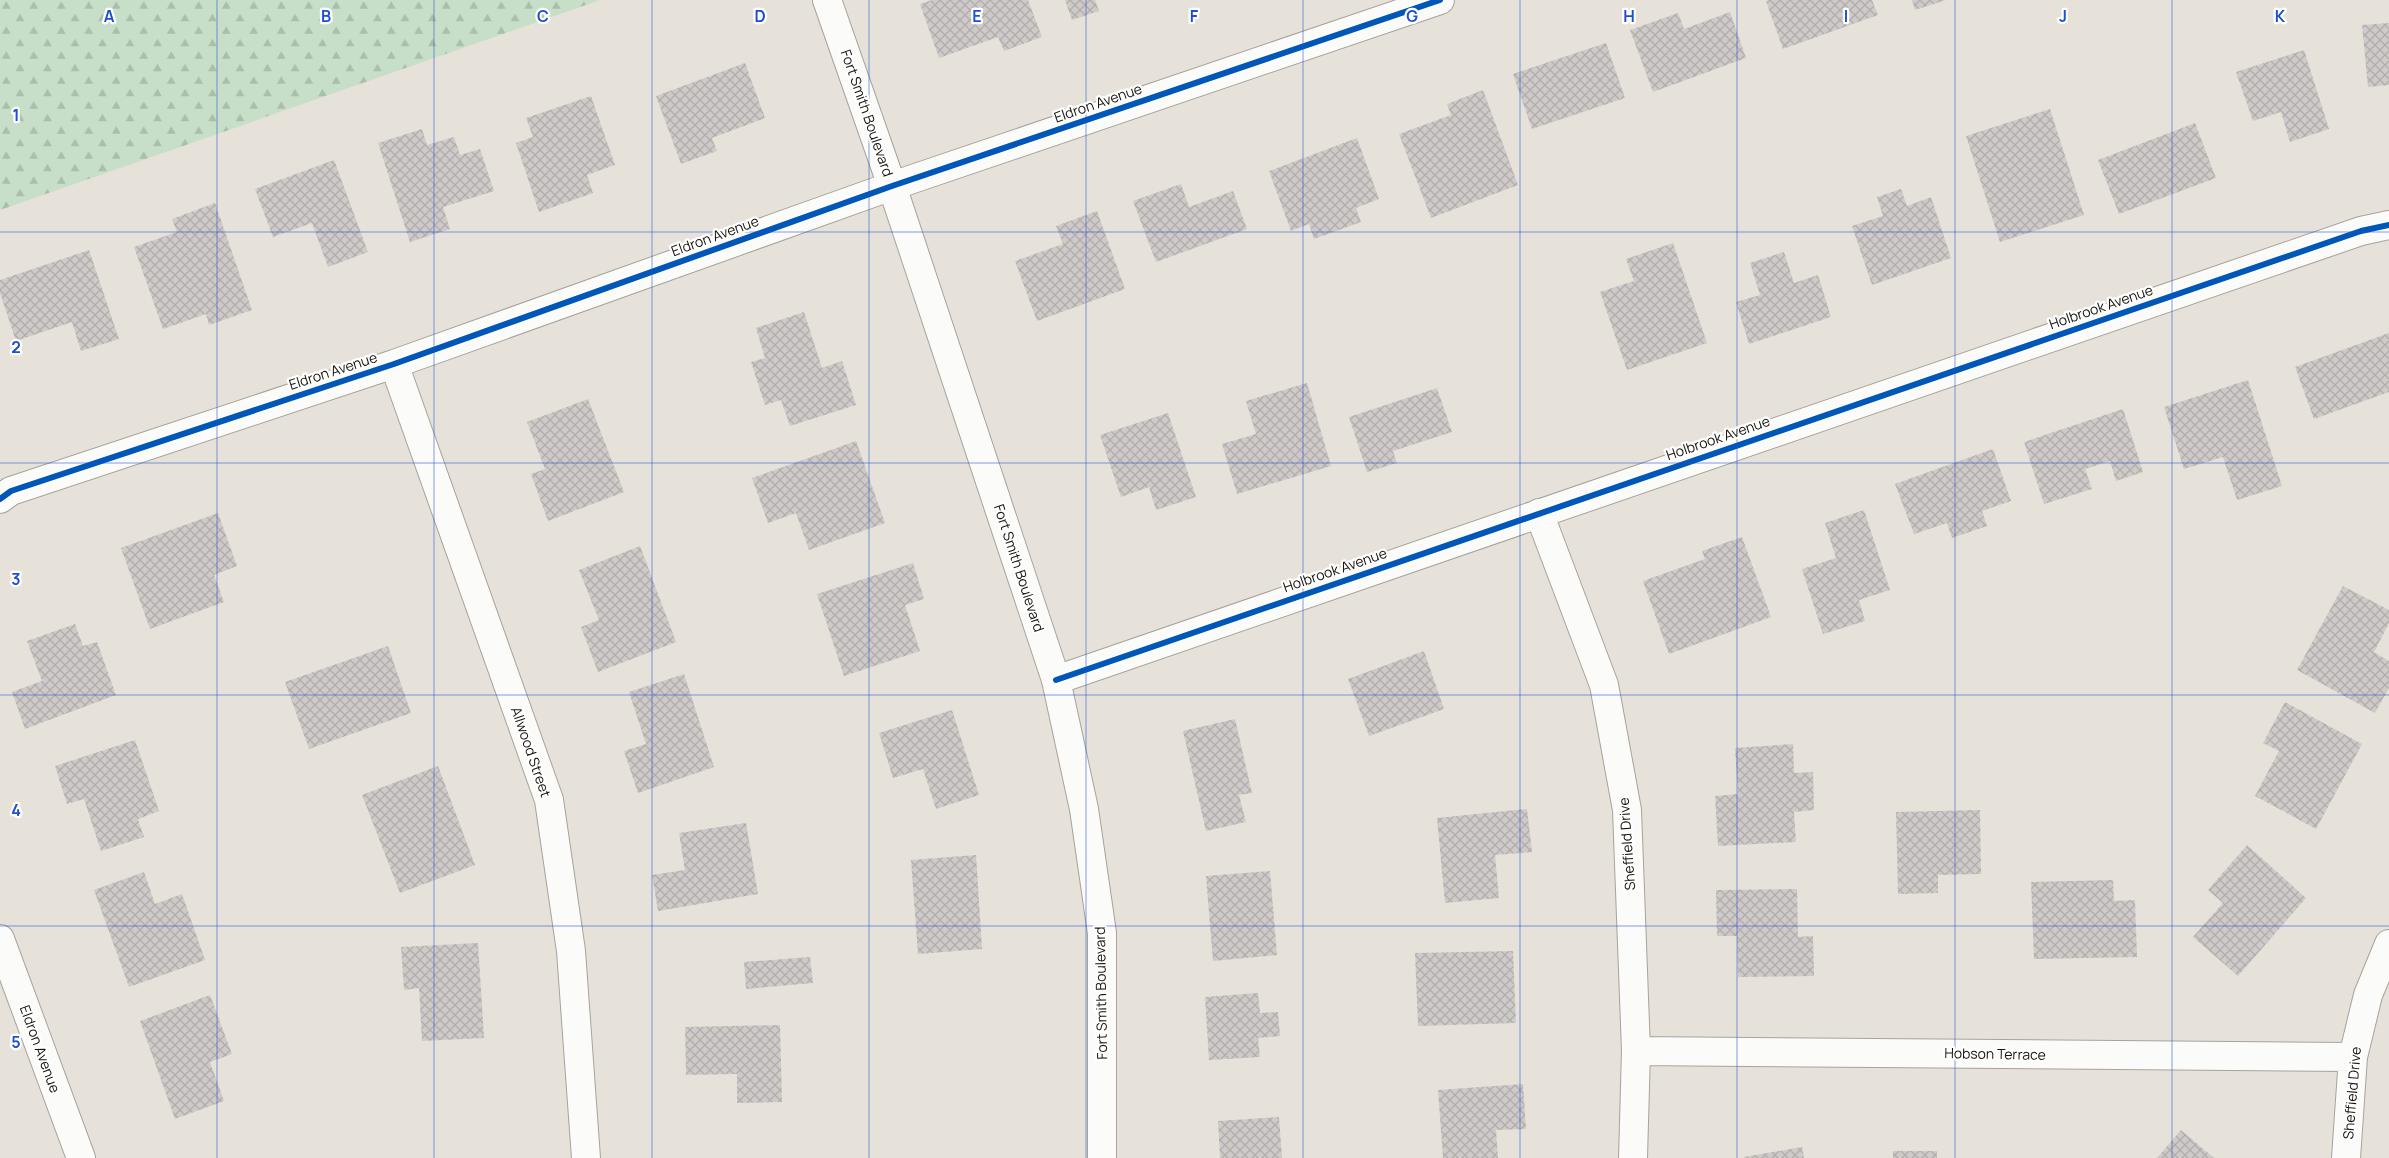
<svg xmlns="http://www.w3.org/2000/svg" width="2389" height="1158" viewBox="0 0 2389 1158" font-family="Manrope,sans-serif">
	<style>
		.forest { fill: url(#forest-firs) }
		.building { fill: url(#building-cross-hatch) }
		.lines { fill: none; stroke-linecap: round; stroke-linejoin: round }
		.minor-casing { stroke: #a7a39c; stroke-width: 30 }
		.tertiary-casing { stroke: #a7a39c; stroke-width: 30 }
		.minor { stroke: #fbfbf9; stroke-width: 28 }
		.tertiary { stroke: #fbfbf9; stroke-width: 28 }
		.cycleway-casing { stroke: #fff; stroke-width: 9 }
		.cycleway { stroke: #0057b8; stroke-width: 6 }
		.grid { fill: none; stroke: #1d4ed8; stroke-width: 1; stroke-opacity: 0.55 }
		.labels { text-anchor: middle; stroke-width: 4.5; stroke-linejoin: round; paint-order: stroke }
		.street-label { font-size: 14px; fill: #17140e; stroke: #fff }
		.grid-label { font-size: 16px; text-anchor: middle; font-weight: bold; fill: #1d4ed8; stroke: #fff; stroke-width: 4.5; stroke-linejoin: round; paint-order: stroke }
	</style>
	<defs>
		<pattern id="forest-firs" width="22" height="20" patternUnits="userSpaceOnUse" patternTransform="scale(1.25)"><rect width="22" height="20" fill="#c7dec8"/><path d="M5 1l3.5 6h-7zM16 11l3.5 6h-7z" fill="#aabeab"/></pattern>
		<pattern id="building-cross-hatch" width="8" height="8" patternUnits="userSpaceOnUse" patternTransform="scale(1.25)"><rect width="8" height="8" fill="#cecac9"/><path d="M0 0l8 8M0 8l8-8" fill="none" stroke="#b0adab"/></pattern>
	</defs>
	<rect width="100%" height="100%" fill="#e6e2d9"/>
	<path class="forest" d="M0,0H600L0,210Z"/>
	<path class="building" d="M932,0H1028L1042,37L1004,51L998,37L939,58L920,4Z
		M1065,0H1095L1099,11L1072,20Z
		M1769,0H1872L1878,15L1783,49L1766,1Z
		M1912,0H1946L1915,10Z
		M1730,12L1746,58L1653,92L1630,30L1678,13L1684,29Z
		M2389,23V85L2368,87L2362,25Z
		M1606,43L1625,98L1532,129L1513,74Z
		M2304,50L2329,129L2290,142L2281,112L2253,121L2236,72Z
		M745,63L765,118L712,138L717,151L681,164L656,96Z
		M1483,90L1518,185L1431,218L1399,134L1451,115L1447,104Z
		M591,96L615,165L587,175L593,193L539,212L516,143L533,137L526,118Z
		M2050,109L2084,215L2000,242L1966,136Z
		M2195,123L2216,178L2119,214L2098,160Z
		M422,129L427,145L454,137L460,155L480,149L494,191L443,207L450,229L410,242L378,143Z
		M1357,138L1379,199L1356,208L1361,222L1314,239L1309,224L1291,231L1269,171Z
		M334,160L368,252L328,267L312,223L273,237L255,189Z
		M1181,184L1189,207L1233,191L1247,229L1156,262L1133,201Z
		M1901,189L1907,206L1931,197L1951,258L1872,285L1852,226L1883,216L1877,197Z
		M215,203L252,310L209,325L206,314L163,329L134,247L177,232L172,219Z
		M1097,211L1125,289L1037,321L1015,261L1063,244L1056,226Z
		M1673,243L1707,343L1627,370L1600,292L1634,281L1626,259Z
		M89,250L119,339L81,351L72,322L16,341L0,293V280Z
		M1784,252L1794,283L1818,275L1831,317L1749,344L1736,302L1760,295L1750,263Z
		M804,312L822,368L842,361L856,405L790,426L781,400L765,405L751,362L765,358L756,328Z
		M2389,333V392L2314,419L2295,367Z
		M2248,380L2282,486L2237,500L2223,457L2184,469L2164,407Z
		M1307,383L1331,466L1237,494L1222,444L1256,434L1246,401Z
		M1437,388L1452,432L1393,451L1397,463L1367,472L1349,417Z
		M588,399L624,492L548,521L531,474L545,469L527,422Z
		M2123,409L2143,472L2116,481L2110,461L2085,469L2092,489L2044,504L2024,442Z
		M1168,413L1196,497L1156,510L1149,487L1121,497L1100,435Z
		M856,441L885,523L809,550L796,513L768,523L752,478Z
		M1993,449L2011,501L1982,511L1987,526L1952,538L1947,523L1914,534L1895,484Z
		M1864,510L1890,590L1859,600L1865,621L1823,634L1802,569L1836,558L1825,523Z
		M218,513L237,566L214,575L224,602L150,629L121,548Z
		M1742,537L1771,617L1669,654L1643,581L1705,559L1702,551Z
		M640,546L676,642L598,672L581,627L599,620L579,570Z
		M913,563L924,599L905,605L920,651L844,676L817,594Z
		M2343,586L2389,610V623L2374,652L2389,661V688L2375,713L2297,670Z
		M75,624L83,646L97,642L116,695L25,729L12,692L42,681L27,641Z
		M388,646L411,713L309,749L285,682Z
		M1424,651L1444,709L1369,736L1348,679Z
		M684,674L714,767L638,793L624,751L646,744L629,692Z
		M2285,702L2362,744L2316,829L2255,796L2279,751L2263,743Z
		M952,710L979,795L936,809L923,769L893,778L879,733Z
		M1235,719L1252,793L1239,795L1246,822L1206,831L1183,731Z
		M135,740L159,811L138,819L144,837L101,851L84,799L67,804L55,766Z
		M1793,744L1794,773L1813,772L1814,810L1794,812L1796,842L1718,846L1715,796L1738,794L1735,748Z
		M438,766L475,865L400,893L362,795Z
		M1527,809L1532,852L1495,855L1499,898L1445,903L1437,818Z
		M1980,810L1981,874L1938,875V893L1898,894L1896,812Z
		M746,823L758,894L658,911L652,875L685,870L679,833Z
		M2247,845L2306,898L2238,976L2193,937L2223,903L2208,890Z
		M976,855L982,949L918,954L911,860Z
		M1270,871L1277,955L1213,961L1206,876Z
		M144,872L155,904L182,894L205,960L129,987L94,890Z
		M2113,880L2114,901L2135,900L2137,957L2034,959L2031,882Z
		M1797,889L1798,937L1813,936L1814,976L1738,977L1737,936H1717L1716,890Z
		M478,943L484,1038L422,1041L419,988L404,990L401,947Z
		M1513,951L1516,1023L1418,1026L1415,953Z
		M810,957L813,983L746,989L744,962Z
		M1258,993L1260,1013L1278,1012L1280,1036L1258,1038L1260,1057L1209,1060L1205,997Z
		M210,995L232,1054L210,1062L224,1101L175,1119L140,1021Z
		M780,1025L782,1102L737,1103V1074L686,1075L685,1027Z
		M1523,1084L1526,1129L1496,1130L1498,1158H1443L1438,1090Z
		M1279,1117L1282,1158H1220L1218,1121Z
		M2181,1130L2214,1158H2157Z
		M1802,1147L1804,1158H1744V1157Z
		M1893,1151H1937V1158H1893Z"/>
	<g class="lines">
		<defs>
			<path id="minor" d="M394,364L549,800L571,951L586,1158
				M0,499L11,491L394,364L892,186L1440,0
				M1539,513L1604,685L1627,810L1636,1051L1633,1158
				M1056,680L2361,231L2389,225
				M0,939L81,1158
				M1636,1051L2353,1057
				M2346,1158L2353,1057L2368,995L2389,944"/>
			<path id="tertiary" d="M827,0L892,186L1056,680L1084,809L1102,933V1158"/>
		</defs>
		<use href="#minor" class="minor-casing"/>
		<use href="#tertiary" class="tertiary-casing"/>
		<use href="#minor" class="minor"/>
		<use href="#tertiary" class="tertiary"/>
		<defs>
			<path id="cycleway" d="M0,499L11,491L394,364L892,186L1440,0
				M1056,680L2361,231L2389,225"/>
		</defs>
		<use href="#cycleway" class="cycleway-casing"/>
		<use href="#cycleway" class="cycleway"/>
	</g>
	<path class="grid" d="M217,0V1158M434,0V1158M652,0V1158M869,0V1158M1086,0V1158M1303,0V1158M1520,0V1158M1737,0V1158M1955,0V1158M2172,0V1158M0,232H2389M0,463H2389M0,695H2389M0,926H2389"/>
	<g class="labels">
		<g class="street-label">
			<text transform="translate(1098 103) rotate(-19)" y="5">Eldron Avenue</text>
			<text transform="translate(867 113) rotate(71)" y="5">Fort Smith Boulevard</text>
			<text transform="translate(715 236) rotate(-20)" y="5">Eldron Avenue</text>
			<text transform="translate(2101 307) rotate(-19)" y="5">Holbrook Avenue</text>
			<text transform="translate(333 371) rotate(-18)" y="5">Eldron Avenue</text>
			<text transform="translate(1718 438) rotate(-19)" y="5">Holbrook Avenue</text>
			<text transform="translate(1019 568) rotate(72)" y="5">Fort Smith Boulevard</text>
			<text transform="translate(1335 570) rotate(-19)" y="5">Holbrook Avenue</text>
			<text transform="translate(531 752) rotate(71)" y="5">Allwood Street</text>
			<text transform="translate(1627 844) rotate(-94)" y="5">Sheffield Drive</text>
			<text transform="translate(1101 993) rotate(-91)" y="5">Fort Smith Boulevard</text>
			<text transform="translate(40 1049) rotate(70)" y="5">Eldron Avenue</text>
			<text transform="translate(1995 1054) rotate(1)" y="5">Hobson Terrace</text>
			<text transform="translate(2352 1093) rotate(-85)" y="5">Sheffield Drive</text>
		</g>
	</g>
	<g class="grid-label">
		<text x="109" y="22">A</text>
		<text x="326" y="22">B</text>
		<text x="543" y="22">C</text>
		<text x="760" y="22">D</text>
		<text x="977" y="22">E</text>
		<text x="1194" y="22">F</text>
		<text x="1412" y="22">G</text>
		<text x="1629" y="22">H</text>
		<text x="1846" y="22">I</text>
		<text x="2063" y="22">J</text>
		<text x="2280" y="22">K</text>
		<text x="16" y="121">1</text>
		<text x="16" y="353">2</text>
		<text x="16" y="585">3</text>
		<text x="16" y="816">4</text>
		<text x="16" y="1048">5</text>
	</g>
</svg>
